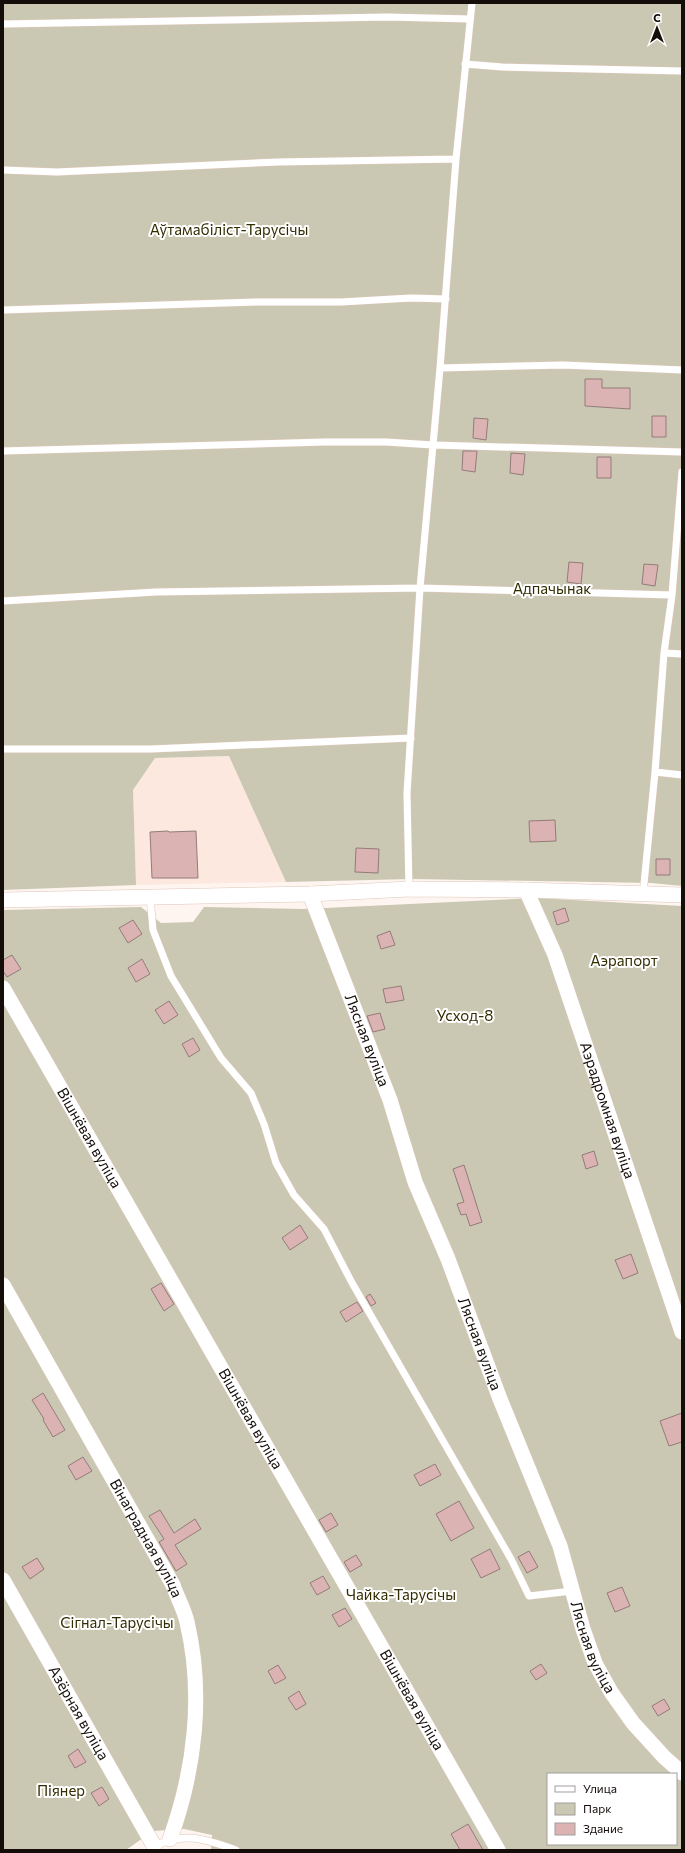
<svg xmlns="http://www.w3.org/2000/svg" width="685" height="1853" viewBox="0 0 685 1853" font-family="Commissioner,sans-serif">
	<style>
		.built { fill: #fce8df }
		.green { fill: #cac8b2; fill-rule: evenodd }
		.building { fill: #dbb3b3; stroke: #947b7a }
		.lines { fill: none; stroke-linecap: round; stroke-linejoin: round }
		.service-casing { stroke: #dec6ba; stroke-width: 8 }
		.minor-casing { stroke: #dec6ba; stroke-width: 16 }
		.service { stroke: #fff; stroke-width: 7 }
		.minor { stroke: #fff; stroke-width: 15 }
		.labels { text-anchor: middle; stroke-width: 4; stroke-linejoin: round; paint-order: stroke }
		.park-label { font-size: 15px; fill: #322c00; stroke: #fff }
		.street-label { font-size: 15px; fill: #150d0a; stroke: #fff }
	</style>
	<rect width="100%" height="100%" fill="#fff5f0"/>
	<path class="built" d="M229,756L286,882L136,885L133,790L155,758Z"/>
	<path class="green" d="M3,3H682V886L652,883L412,879L286,882L229,756L155,758L133,790L136,885L3,890Z
		M537,898L682,906V1850H211L212,1835L184,1829L153,1831L126,1850H3V910L141,907L161,923L193,922L204,907L304,909ZM201,1672L200,1734L185,1819ZM548,1774H676V1844H548Z"/>
	<path class="building" d="M585,379H602V388H630V409L585,406Z
		M652,416H666V437H652Z
		M474,418L488,419L486,440L473,438Z
		M463,451H477L475,472L462,470Z
		M511,453L525,454L523,475L510,473Z
		M597,457H611V478H597Z
		M569,562L583,563L581,584L567,582Z
		M644,564L658,565L655,586L642,584Z
		M555,820L556,841L530,842L529,821Z
		M168,831L169,832L196,831L198,878H152L150,832Z
		M356,848L379,849L378,873L355,872Z
		M656,859H670V875H656Z
		M565,908L569,921L557,925L553,912Z
		M133,920L142,934L128,943L119,928Z
		M390,931L395,945L381,949L377,936Z
		M12,955L21,969L7,977L3,971V960Z
		M142,959L150,974L136,982L128,968Z
		M401,986L404,1000L386,1003L383,989Z
		M169,1001L178,1015L164,1024L155,1010Z
		M380,1013L385,1029L373,1032L367,1016Z
		M193,1038L200,1050L189,1057L182,1044Z
		M594,1151L598,1165L586,1169L582,1155Z
		M464,1165L482,1222L470,1226L466,1214L461,1215L457,1204L464,1202L453,1169Z
		M300,1225L308,1238L290,1250L282,1238Z
		M631,1254L638,1273L623,1279L615,1260Z
		M161,1283L174,1304L164,1311L151,1289Z
		M370,1294L376,1303L371,1306L366,1297Z
		M357,1302L363,1311L346,1322L340,1312Z
		M43,1393L65,1430L53,1437L43,1420L44,1419L32,1400Z
		M682,1413V1442L669,1446L660,1421Z
		M83,1457L92,1471L76,1480L68,1466Z
		M435,1464L441,1475L420,1486L414,1475Z
		M459,1501L474,1528L451,1541L436,1514Z
		M160,1510L174,1533L195,1519L201,1529L175,1545L187,1564L176,1571L159,1542L164,1539L149,1516Z
		M331,1513L338,1525L326,1532L319,1520Z
		M490,1549L500,1569L481,1578L471,1559Z
		M529,1551L538,1567L527,1573L518,1557Z
		M356,1555L362,1565L350,1572L344,1562Z
		M37,1558L44,1569L30,1579L22,1567Z
		M323,1576L330,1588L317,1595L310,1583Z
		M622,1587L630,1606L615,1612L607,1593Z
		M345,1608L352,1619L339,1627L332,1615Z
		M541,1664L547,1673L536,1680L530,1671Z
		M278,1665L286,1678L275,1684L268,1671Z
		M299,1691L306,1704L296,1710L288,1698Z
		M664,1699L670,1709L658,1716L652,1706Z
		M78,1749L86,1762L75,1768L68,1756Z
		M102,1787L109,1799L99,1806L91,1793Z
		M468,1824L483,1850H460L451,1834Z"/>
	<g class="lines">
		<defs>
			<path id="service" d="M3,24L387,17L470,19
				M465,64L502,67L682,71
				M3,170L57,172L278,162L456,159
				M3,310L256,302H341L411,298L446,299
				M440,368L563,365L682,370
				M3,451L325,442H386L433,445L682,452
				M3,601L156,592L420,588L672,595
				M664,653L682,654
				M3,749H151L411,738
				M655,772L682,775
				M409,889L407,793L420,588L440,368L456,159L472,3
				M643,894L655,772L664,653L672,595L682,472
				M150,897L153,930L171,976L221,1058L251,1093L264,1124L276,1163L294,1195L324,1229L351,1281L511,1559L529,1596L572,1591
				M153,1847C184,1831 205,1839 236,1850"/>
			<g id="minor">
				<path id="s1" d="M526,890L555,955L682,1332"/>
				<path id="s2" d="M310,894L390,1100L415,1182L448,1259L500,1399L560,1546L583,1629L595,1663L611,1692L633,1723L664,1757L682,1773"/>
				<path d="M3,900L310,894L409,889L526,890L682,895"/>
				<path id="s3" d="M3,988L498,1850"/>
				<path id="s4" d="M3,1285L173,1585C177,1597 184,1609 187,1622C204,1694 195,1770 170,1839"/>
				<path id="s5" d="M3,1580L154,1846"/>
			</g>
		</defs>
		<use href="#service" class="service-casing"/>
		<use href="#minor" class="minor-casing"/>
		<use href="#service" class="service"/>
		<use href="#minor" class="minor"/>
	</g>
	<g class="labels">
		<g class="park-label">
			<text x="229" y="235">Аўтамабіліст-Тарусічы</text>
			<text x="552" y="594">Адпачынак</text>
			<text x="624" y="966">Аэрапорт</text>
			<text x="465" y="1021">Усход-8</text>
			<text x="401" y="1600">Чайка-Тарусічы</text>
			<text x="117" y="1628">Сігнал-Тарусічы</text>
			<text x="61" y="1796">Піянер</text>
		</g>
		<g class="street-label">
			<text dy="5" stroke="none"><textPath href="#s2" startOffset="157">Лясная вуліца</textPath></text>
			<text dy="5" stroke="none"><textPath href="#s1" startOffset="235">Аэрадромная вуліца</textPath></text>
			<text dy="5" stroke="none"><textPath href="#s3" startOffset="173">Вішнёвая вуліца</textPath></text>
			<text dy="5" stroke="none"><textPath href="#s2" startOffset="481">Лясная вуліца</textPath></text>
			<text dy="5" stroke="none"><textPath href="#s3" startOffset="497">Вішнёвая вуліца</textPath></text>
			<text dy="5" stroke="none"><textPath href="#s4" startOffset="291">Вінаградная вуліца</textPath></text>
			<text dy="5" stroke="none"><textPath href="#s2" startOffset="805">Лясная вуліца</textPath></text>
			<text dy="5" stroke="none"><textPath href="#s3" startOffset="821">Вішнёвая вуліца</textPath></text>
			<text dy="5" stroke="none"><textPath href="#s5" startOffset="153">Азёрная вуліца</textPath></text>
		</g>
	</g>
	<rect width="685" height="1853" fill="none" stroke="#150d0a" stroke-width="8"/>
	<rect x="547" y="1773" width="130" height="72" fill="#ffffff" stroke="#a19e9d"/>
	<rect x="555" y="1786" width="20" height="6" fill="#ffffff" stroke="#a19e9d"/>
	<text x="583" y="1793" font-size="12" fill="#150d0a">Улица</text>
	<rect x="555" y="1803" width="20" height="12" fill="#cac8b2" stroke="#a19e9d"/>
	<text x="583" y="1813" font-size="12" fill="#150d0a">Парк</text>
	<rect x="555" y="1823" width="20" height="12" fill="#dbb3b3" stroke="#a19e9d"/>
	<text x="583" y="1833" font-size="12" fill="#150d0a">Здание</text>
	<g transform="translate(657 28)" stroke="#ffffff" stroke-width="3" paint-order="stroke">
	<path d="M0-3L7 15L0 10L-7 15Z" fill="#150d0a"/>
	<text y="-6" font-size="11" font-weight="bold" text-anchor="middle" fill="#150d0a">С</text>
	</g>
</svg>
